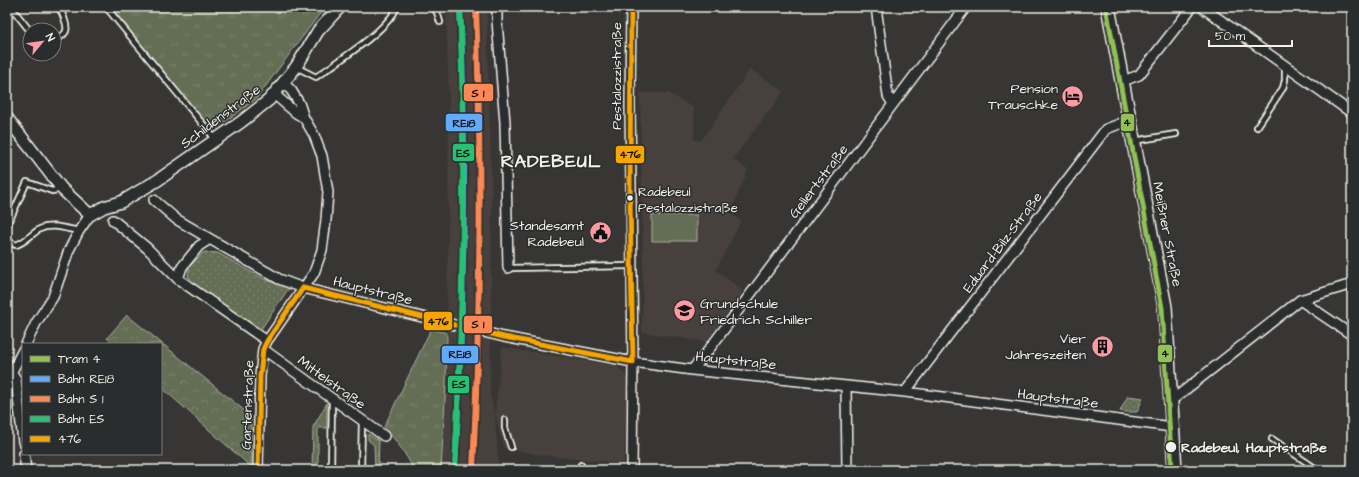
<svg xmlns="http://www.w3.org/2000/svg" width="1359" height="477" viewBox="0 0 1359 477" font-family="'Architects Daughter',sans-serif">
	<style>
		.built { fill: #47413e }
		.grass { fill: url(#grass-tufts); stroke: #acb09e }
		.forest { fill: url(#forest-crowns); stroke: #acb09e }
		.park { fill: url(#park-dots); stroke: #acb09e }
		.pitch { fill: #646e55; stroke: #acb09e }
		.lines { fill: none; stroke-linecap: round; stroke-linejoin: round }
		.service-casing { stroke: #f4f1e8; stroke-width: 8 }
		.minor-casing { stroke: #f4f1e8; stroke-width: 12 }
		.tertiary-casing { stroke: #f4f1e8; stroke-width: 14 }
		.secondary-casing { stroke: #f4f1e8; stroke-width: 16 }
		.service { stroke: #2a2d2e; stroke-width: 4.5 }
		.minor { stroke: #2a2d2e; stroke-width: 9 }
		.tertiary { stroke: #2a2d2e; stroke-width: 11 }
		.secondary { stroke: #2a2d2e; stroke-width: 13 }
		.bus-1-casing { stroke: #2a2d2e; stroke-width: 8 }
		.bus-1 { stroke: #f7a600; stroke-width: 5 }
		.rail-1-casing { stroke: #2a2d2e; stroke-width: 9 }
		.rail-2-casing { stroke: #2a2d2e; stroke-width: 9 }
		.rail-3-casing { stroke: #2a2d2e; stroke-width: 9 }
		.rail-1 { stroke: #61abfa; stroke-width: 6 }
		.rail-2 { stroke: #fa8955; stroke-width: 6 }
		.rail-3 { stroke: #26c172; stroke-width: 6 }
		.tram-1-casing { stroke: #2a2d2e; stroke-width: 8 }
		.tram-1 { stroke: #92c255; stroke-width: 5 }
		.bus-dot { fill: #f4f1e8; stroke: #2a2d2e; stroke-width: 1.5 }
		.labels { text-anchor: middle; stroke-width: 3; stroke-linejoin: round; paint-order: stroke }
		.bus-label { font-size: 13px; fill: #f4f1e8; stroke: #2a2d2e; text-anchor: start }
		.street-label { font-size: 14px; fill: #f4f1e8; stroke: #2a2d2e }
		.poi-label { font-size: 14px; fill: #f4f1e8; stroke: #2a2d2e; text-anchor: end }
		.stop-label { font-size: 14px; font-weight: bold; fill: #f4f1e8; stroke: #2a2d2e; text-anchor: start }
		.district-label { font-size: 18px; font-weight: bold; letter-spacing: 1px; fill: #f4f1e8; stroke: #2a2d2e }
		.line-badge { stroke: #2a2d2e; stroke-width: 1.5 }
		.pale-badge-label { font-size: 11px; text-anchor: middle; font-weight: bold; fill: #111 }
	</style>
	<defs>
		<pattern id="grass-tufts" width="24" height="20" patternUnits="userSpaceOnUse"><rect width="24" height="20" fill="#646e55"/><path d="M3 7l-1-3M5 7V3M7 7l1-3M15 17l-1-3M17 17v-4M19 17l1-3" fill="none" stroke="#7b836d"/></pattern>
		<pattern id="forest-crowns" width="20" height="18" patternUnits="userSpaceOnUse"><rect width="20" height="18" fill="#646e55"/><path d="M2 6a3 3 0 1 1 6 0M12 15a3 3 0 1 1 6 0" fill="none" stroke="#7b836d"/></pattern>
		<pattern id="park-dots" width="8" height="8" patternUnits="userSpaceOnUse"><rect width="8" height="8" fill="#646e55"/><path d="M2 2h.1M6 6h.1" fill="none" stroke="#7b836d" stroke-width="1.8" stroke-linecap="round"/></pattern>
	</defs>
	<rect width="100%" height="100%" fill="#373635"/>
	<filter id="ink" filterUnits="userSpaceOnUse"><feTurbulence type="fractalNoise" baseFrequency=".025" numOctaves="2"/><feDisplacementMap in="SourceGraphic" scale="8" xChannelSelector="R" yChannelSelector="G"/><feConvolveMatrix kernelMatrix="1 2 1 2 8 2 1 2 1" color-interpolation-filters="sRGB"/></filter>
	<g filter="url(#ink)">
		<path class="built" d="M446,7H488L487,27L492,210L490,394L495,418L499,470H441L446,382L448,237L449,99Z
			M750,69L784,91L733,159L748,170L730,213L741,221L716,270L743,291L706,342L642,332L643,261L640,93H668L694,108V140L701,141Z
			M502,347L617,366L628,378L624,464L541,455L504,448L495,414Z"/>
		<path class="grass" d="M108,7H201L203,9L207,7H326L318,16L256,99L212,131L133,39Z
			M431,329L447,333L446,382L441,470H414C406,454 396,440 384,427Z
			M327,403V428H318V470H312L313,427Z
			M368,434L379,441L378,470H375L374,445L368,440Z"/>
		<path class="forest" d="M127,315L251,416V467L161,387V344H113L107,338Z"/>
		<path class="park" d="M204,252L218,253L264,279L289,288L261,329L199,288L188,277L189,267Z
			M1128,396L1143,398L1137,412H1127L1120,411Z"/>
		<path class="pitch" d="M652,215H697V241H652Z"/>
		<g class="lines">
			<defs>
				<path id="service" d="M11,7L30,31
					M106,7L216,140
					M432,7L437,12L440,22
					M54,42C57,39 65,35 66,31C68,26 62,11 58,7
					M296,67L316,77C337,62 388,30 397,7
					M1257,127L1283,88L1285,80V67
					M1134,141L1176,134
					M7,226L27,182L52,191L61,189
					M7,241L16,245C26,242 31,234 40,229C51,223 67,229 79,231
					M508,268L631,266
					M505,420V428L511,447
					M1272,439L1318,470
					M331,470L332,400
					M361,470L362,421
					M581,470V465"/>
				<path id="minor" d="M497,7V21L505,123L508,268
					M631,7L630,104L633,362L632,470
					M876,7L888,96L893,104
					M1202,7L1352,113
					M1123,81L1139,75L1192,7
					M274,94L296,113L304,118
					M154,200L176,219L210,239L279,279L303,288L504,337L633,362L692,370L905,392L1172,427
					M113,220L147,248L178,279L267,341
					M178,279L182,267L199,246L210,239
					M1300,300L1352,335
					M26,344L36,323L53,297L69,250L79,231L90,215
					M263,349L384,436
					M692,370L704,356L966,7
					M12,373L16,379L23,442
					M7,381L23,350
					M846,386L847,470
					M905,392L1106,129L1130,120
					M1171,401L1300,300L1352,284
					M24,454L26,470
					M258,470L260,376L263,349L267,341L314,273L322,250L326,220L328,192L322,156L314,135L304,118L299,103L291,90L283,83"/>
				<path id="tertiary" d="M7,118L62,189L90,215L104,207L121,202L158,180L241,122L269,100L296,67L318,31L340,7"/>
				<path id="secondary" d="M1108,7L1165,307L1175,470"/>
			</defs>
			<use href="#service" class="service-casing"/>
			<use href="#minor" class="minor-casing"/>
			<use href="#tertiary" class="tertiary-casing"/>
			<use href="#secondary" class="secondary-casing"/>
			<use href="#service" class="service"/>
			<use href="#minor" class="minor"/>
			<use href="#tertiary" class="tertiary"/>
			<use href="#secondary" class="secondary"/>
			<defs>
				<path id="bus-1" d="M631,7L630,200L633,362
					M303,288L504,337L633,362
					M258,470L260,376L263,349L267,341L303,288"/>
			</defs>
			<use href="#bus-1" class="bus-1-casing"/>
			<use href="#bus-1" class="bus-1"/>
			<defs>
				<path id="rail-1" d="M455,470C463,316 468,162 460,7"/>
				<path id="rail-2" d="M473,470C480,316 482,161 476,7"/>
				<path id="rail-3" d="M455,470C463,316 466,162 460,7"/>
			</defs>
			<use href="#rail-1" class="rail-1-casing"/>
			<use href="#rail-2" class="rail-2-casing"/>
			<use href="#rail-3" class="rail-3-casing"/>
			<use href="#rail-1" class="rail-1"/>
			<use href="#rail-2" class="rail-2"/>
			<use href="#rail-3" class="rail-3"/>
			<defs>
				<path id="tram-1" d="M1106,7L1162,308L1172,470"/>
			</defs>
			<use href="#tram-1" class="tram-1-casing"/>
			<use href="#tram-1" class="tram-1"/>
		</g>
	</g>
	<defs>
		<symbol id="hotel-disc" viewBox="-11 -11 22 22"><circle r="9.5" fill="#ff9aa2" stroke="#2a2d2e"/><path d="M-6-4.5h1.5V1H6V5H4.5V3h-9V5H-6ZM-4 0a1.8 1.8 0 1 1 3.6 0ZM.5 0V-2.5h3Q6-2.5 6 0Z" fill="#111"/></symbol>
		<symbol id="civic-disc" viewBox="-11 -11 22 22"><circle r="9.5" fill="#ff9aa2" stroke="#2a2d2e"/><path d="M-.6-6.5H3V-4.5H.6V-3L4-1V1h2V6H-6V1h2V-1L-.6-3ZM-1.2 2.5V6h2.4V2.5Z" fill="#111"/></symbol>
		<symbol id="school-disc" viewBox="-11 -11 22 22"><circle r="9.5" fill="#ff9aa2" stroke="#2a2d2e"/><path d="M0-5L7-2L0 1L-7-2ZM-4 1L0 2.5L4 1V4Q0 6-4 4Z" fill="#111"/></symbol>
		<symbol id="building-disc" viewBox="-11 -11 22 22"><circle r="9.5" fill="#ff9aa2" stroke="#2a2d2e"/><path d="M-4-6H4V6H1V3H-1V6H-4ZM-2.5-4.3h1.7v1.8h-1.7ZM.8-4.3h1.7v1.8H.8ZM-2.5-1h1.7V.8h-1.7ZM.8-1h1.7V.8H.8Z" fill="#111"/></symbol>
	</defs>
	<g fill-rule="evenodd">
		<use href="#hotel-disc" x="1060" y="84" width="25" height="25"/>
		<use href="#civic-disc" x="588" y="220" width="25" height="25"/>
		<use href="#school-disc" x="672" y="298" width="25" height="25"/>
		<use href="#building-disc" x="1090" y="334" width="25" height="25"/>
	</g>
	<g class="bus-dot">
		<circle cx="630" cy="198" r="3.5"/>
		<circle cx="1171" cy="447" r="6"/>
	</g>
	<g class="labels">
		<g class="bus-label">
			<text x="638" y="196">Radebeul<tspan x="638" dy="16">Pestalozzistraße</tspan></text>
		</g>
		<g class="street-label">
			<text transform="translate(616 76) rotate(-90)" y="5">Pestalozzistraße</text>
			<text transform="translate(220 116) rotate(-37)" y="5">Schildenstraße</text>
			<text transform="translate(818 181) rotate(-53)" y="5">Gellertstraße</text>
			<text transform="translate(1168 234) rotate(79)" y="5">Meißner Straße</text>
			<text transform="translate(1002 242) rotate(-53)" y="5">Eduard-Bilz-Straße</text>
			<text transform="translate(373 290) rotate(14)" y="5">Hauptstraße</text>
			<text transform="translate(736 360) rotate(6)" y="5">Hauptstraße</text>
			<text transform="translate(332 382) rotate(36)" y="5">Mittelstraße</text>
			<text transform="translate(1058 398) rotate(7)" y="5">Hauptstraße</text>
			<text transform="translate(247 405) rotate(-88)" y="5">Gartenstraße</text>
		</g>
		<g class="poi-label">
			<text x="1058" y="93">Pension<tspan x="1058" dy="16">Trauschke</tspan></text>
			<text x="584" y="230">Standesamt<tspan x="584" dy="16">Radebeul</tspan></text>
			<text x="700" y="308" text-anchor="start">Grundschule<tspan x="700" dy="16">Friedrich Schiller</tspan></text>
			<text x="1086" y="343">Vier<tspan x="1086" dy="16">Jahreszeiten</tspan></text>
		</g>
		<g class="stop-label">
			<text x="1181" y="452">Radebeul, Hauptstraße</text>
		</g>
		<g class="district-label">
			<text x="551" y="167">RADEBEUL</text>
		</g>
	</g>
	<g class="line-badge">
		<rect x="463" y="83" width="31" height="19" rx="4" fill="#fa8955"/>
		<rect x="1120" y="113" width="15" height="19" rx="4" fill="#92c255"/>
		<rect x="445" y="113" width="38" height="19" rx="4" fill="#61abfa"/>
		<rect x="452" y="143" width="23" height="19" rx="4" fill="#26c172"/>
		<rect x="615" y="145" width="30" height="19" rx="4" fill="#f7a600"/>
		<rect x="423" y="311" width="30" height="20" rx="4" fill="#f7a600"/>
		<rect x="463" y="315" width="30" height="19" rx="4" fill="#fa8955"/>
		<rect x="1157" y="344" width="16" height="19" rx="4" fill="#92c255"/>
		<rect x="441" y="345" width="38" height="19" rx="4" fill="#61abfa"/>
		<rect x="447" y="375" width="23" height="19" rx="4" fill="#26c172"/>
	</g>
	<g class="pale-badge-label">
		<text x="478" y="97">S 1</text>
		<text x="1127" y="126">4</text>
		<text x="464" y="127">RE18</text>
		<text x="463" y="157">ES</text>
		<text x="630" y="158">476</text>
		<text x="438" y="325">476</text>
		<text x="478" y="328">S 1</text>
		<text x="1165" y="357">4</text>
		<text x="460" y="358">RE18</text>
		<text x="459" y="388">ES</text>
	</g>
	<rect width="1359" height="477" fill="none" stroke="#2a2d2e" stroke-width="24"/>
	<rect x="12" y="12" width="1335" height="453" fill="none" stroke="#f4f1e8" stroke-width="1.5" filter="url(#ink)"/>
	<rect x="22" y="343" width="140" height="112" fill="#2a2d2e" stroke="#7b7b78"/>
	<rect x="30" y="356" width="20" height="6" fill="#92c255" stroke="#7b7b78"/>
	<text x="58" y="363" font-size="12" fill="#f4f1e8">Tram 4</text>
	<rect x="30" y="376" width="20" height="6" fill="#61abfa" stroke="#7b7b78"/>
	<text x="58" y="383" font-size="12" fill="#f4f1e8">Bahn RE18</text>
	<rect x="30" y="396" width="20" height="6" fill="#fa8955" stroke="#7b7b78"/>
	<text x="58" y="403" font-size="12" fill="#f4f1e8">Bahn S 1</text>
	<rect x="30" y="416" width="20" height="6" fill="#26c172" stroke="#7b7b78"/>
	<text x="58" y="423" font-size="12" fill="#f4f1e8">Bahn ES</text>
	<rect x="30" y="436" width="20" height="6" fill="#f7a600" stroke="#7b7b78"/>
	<text x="58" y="443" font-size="12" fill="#f4f1e8">476</text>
	<g transform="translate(42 42) rotate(61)"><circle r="19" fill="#2a2d2e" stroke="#7b7b78"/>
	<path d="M0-3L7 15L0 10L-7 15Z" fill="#ff9aa2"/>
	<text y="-6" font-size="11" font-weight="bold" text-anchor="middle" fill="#f4f1e8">N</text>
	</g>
	<path d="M1209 40v6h83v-6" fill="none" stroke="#f4f1e8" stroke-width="2"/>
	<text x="1215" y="40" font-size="12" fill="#f4f1e8" stroke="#2a2d2e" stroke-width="3" paint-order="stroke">50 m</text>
</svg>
